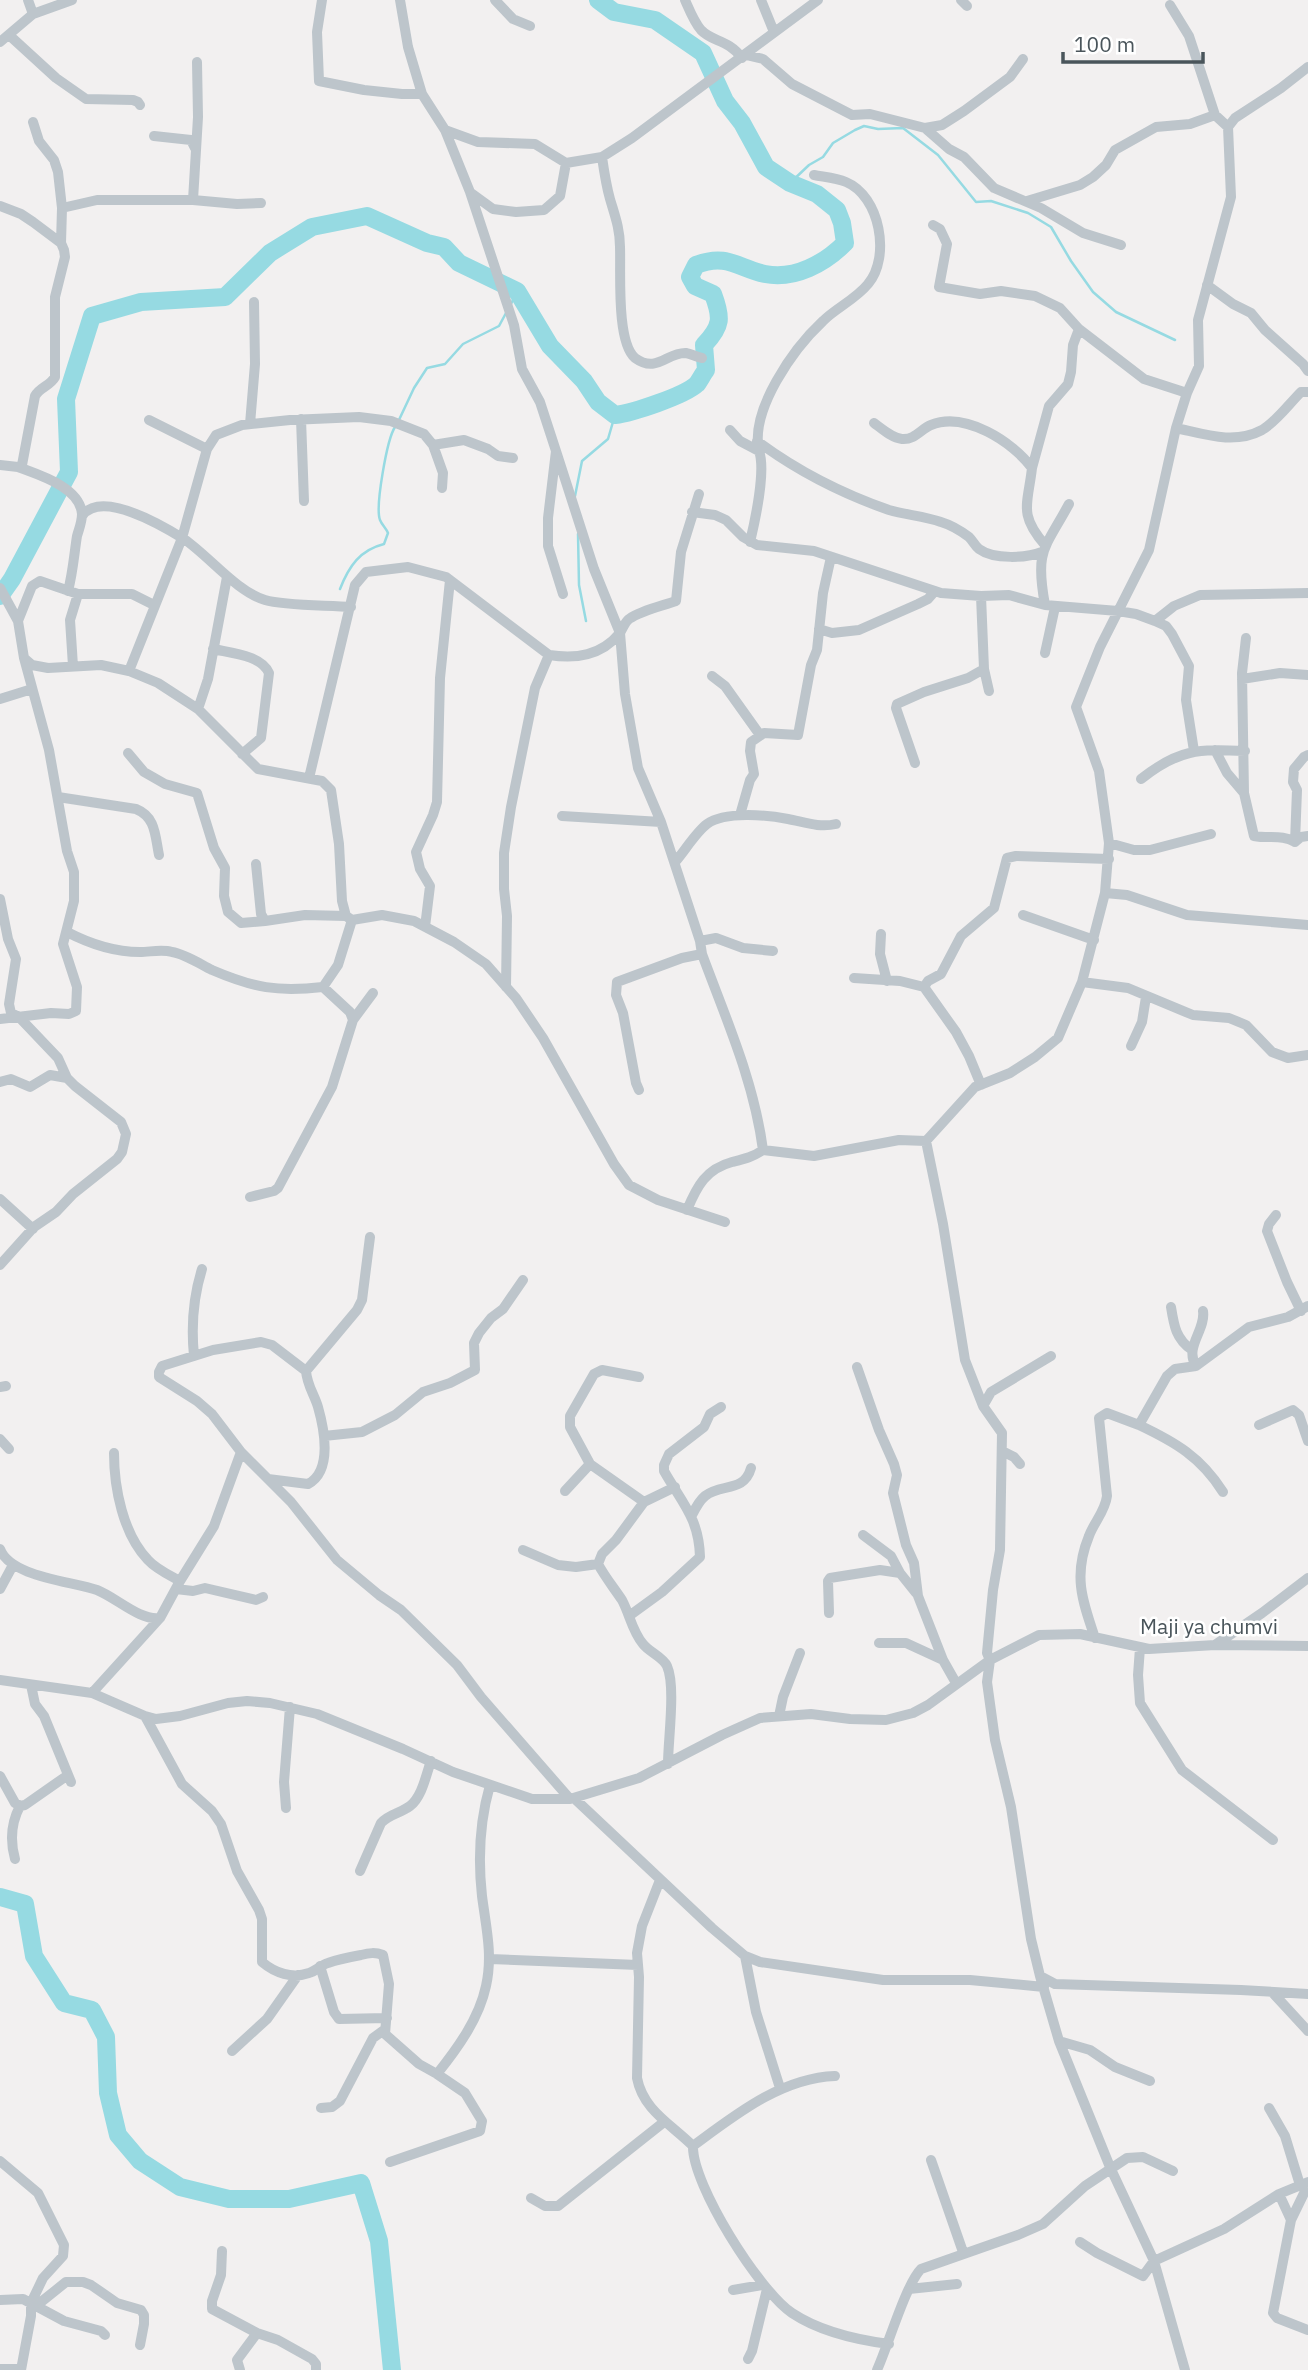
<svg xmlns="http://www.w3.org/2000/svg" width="1308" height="2370" viewBox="0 0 1308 2370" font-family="'IBM Plex Sans',sans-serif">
	<rect width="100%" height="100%" fill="#f2f0f0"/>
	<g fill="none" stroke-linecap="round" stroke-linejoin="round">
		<path stroke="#96dae2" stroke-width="2.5" d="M 790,183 L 809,165 L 823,157 L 833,143 L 855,130 L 864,126 L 878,129 L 903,128 L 938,155 L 976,202 L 991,201 L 1028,213 L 1051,227 L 1071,261 L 1093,292 L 1116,312 L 1175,340
			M 511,304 L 517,291
			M 398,422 L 414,388 L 427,368 L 445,364 L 463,344 L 499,326 L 506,313
			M 575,496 L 582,461 L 608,439 L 615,415
			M 578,534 L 579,585 L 586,621
			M 340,589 C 349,566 360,550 384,544 L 388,533 C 386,528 382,525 380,520 C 375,507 387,439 395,427"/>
		<path stroke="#96dae2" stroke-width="18" d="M 0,596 L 12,579 L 69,472 L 66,399 L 92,316 L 141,302 L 225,297 L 270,253 L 312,227 L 367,216 L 427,243 L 444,247 L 459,263 L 517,291 L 550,346 L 584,381 L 598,402 L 615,415 C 632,413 684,396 697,384 C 700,380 703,374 706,370 L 704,345 C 722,326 722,318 713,294 L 695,286 L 690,277 L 696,265 C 727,253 738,268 765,274 C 795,280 825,263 845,243 L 842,223 L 837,210 L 817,194 L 790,183 L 766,167 L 742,123 L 725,101 L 703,53 L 655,20 L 614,12 L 598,0
			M 0,1897 L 25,1904 L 34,1956 L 64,2003 L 92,2010 L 106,2037 L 108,2093 L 118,2135 L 140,2161 L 180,2187 L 229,2199 L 289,2199 L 361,2183 L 379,2241 L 392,2370"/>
		<path stroke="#bdc5cb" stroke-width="10" d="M 28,0 L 33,14
			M 322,0 L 317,32 L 319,81 L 364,90 L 402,94 L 422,94
			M 400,0 L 408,47 L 422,94 L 445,130 L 470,192 L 514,325 L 522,369 L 540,402 L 556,451 L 548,518 L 548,546 L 563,594
			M 495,0 L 513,19 L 530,26
			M 685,0 C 689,9 694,22 701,30 C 712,42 728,39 742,58
			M 761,0 L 774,32
			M 961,0 L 967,6
			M 1170,5 L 1189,36 L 1215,115 L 1228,127
			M 9,35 L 56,78 L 86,99 L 133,100 L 138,102 L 140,105
			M 0,42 L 33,14 L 72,0
			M 746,55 L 763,59 L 792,84 L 852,115 L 870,114 L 925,128 L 942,125 L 964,111 L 1010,77 L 1023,59
			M 33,122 L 39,141 L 54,160 L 58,172 L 62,208
			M 925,128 L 949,149 L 964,157 L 994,188 L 1041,208 L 1083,233 L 1121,245
			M 445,130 L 478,142 L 535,144 L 566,163 L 602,157 L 632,138 L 818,0
			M 154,136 L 191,140 L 195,148
			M 602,157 C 604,171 606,185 610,199 C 615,216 620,229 620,247 C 621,270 616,342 635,358 C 657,374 667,352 686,353 C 691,354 697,357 702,358
			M 471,193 L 493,209 L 516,212 L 544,210 L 560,196 L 566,163
			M 193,200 L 198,117 L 197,62
			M 1027,201 L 1080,185 L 1093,177 L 1106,165 L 1115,150 L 1156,127 L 1190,124 L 1215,115
			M 0,206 L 21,214 L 33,222 L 61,243 L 64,250 L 65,257 L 55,297 L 55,377 C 50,386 40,387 35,396 L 22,465 L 18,467 L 0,465
			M 933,225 L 940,229 L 947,244 L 939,287 L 980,294 L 1001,291 L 1035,296 L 1060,308 L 1079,329 L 1144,379 L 1187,393
			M 61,243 L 62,208 L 97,200 L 193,200 L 237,204 L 261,203
			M 1207,285 L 1233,304 L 1251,313 L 1265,330 L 1303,364 L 1308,371
			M 301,419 L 304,501
			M 149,420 L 207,449
			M 874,423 C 882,429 892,438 902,439 C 915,440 921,429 931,425 C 965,411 1013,442 1032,468 C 1028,504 1018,514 1045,545
			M 250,424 L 255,364 L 254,302
			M 1176,428 C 1204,434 1234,445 1262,430 C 1276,422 1289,404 1301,392 L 1308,392
			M 730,430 L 740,441 L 759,451 C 766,470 755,521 750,542
			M 757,441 C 796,470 843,494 889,510 C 906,515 925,516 941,522 C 951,525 961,531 969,537 C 973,541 975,546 979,549 C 994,560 1027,558 1042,552
			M 433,445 L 464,440 L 488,449 L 498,456 L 513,458
			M 556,451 L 594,569 L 620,633 L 625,694 L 638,768 L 661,822 L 700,941 L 702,954 C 726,1019 754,1081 763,1150
			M 759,451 C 750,410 793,349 823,321 C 836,308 856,299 868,284 C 891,257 880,196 846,182 C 836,178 824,177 814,175
			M 18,467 C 39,475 80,487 82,514 C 82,522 79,529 77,536 C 74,555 73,572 68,591
			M 1032,468 L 1049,406 L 1068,384 L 1071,372 L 1073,345 L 1079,329
			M 692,512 L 715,515 L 726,520 L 743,537 L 757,545 L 814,551 L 941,593 L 981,596 L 1009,595 L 1045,605 L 1118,611 L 1136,614 L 1155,621 L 1166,626 L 1172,634 L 1189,666 L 1186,700 L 1194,751
			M 82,516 C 101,489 163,526 184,539 C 210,557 236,591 265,600 C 285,606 329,605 351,607
			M 0,588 L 18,621 L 24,658 L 32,665 L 48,668 L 101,665 L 129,671 L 158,683 L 198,709 L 258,769 L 322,781 L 331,790 L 339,844 L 342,901 L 346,916 L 352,920 L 382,915 L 414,921 L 454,942 L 486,964 L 516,998 L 543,1038 L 614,1164 L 629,1185 L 658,1200 L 725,1222
			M 981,596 L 984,669 L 989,691
			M 1045,605 C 1035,550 1044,550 1069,504
			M 18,621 L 32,586 L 40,581 L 78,594 L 132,594 L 154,605
			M 1155,621 L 1174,606 L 1200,595 L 1308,593
			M 819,629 L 832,633 L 859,630 L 918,604 L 928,599 L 935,591
			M 1246,638 L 1242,673 L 1244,793 L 1254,836 C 1269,839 1282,834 1295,842 L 1301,837 L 1308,836
			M 213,649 C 231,653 261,655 269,673 L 261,738 L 242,754
			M 1045,653 L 1055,607
			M 73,666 L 70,620 L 78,594
			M 129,671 L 182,538 L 207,449 L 216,435 L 242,425 L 290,420 L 359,417 L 391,421 L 424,434 L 433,445 L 443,473 L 442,488
			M 712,676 L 725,686 L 760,735
			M 1242,679 L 1280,673 L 1308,675
			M 0,699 L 32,689
			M 198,709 L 208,679 L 227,577
			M 1215,750 L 1227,773 L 1244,793
			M 128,753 L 144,772 L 165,784 L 197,793 L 214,848 L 225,868 L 224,896 L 228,912 L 241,923 L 265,921
			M 915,763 L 896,708 L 897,704 L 924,692 L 968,678 L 984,669
			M 309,778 L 355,585 L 366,572 L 408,567 L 446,577 L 549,655 C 576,659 601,656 620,633 C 623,628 625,622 629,619 C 642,610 662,606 676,601 L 681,552 L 699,494
			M 1141,779 C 1179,749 1198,749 1245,751
			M 58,797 L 136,809 C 156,817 155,836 159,855
			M 740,815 L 750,780 L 754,774 L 750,751 L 751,742 L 764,733 L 798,735 L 811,665 L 817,650 L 823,593 L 831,557
			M 562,816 L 661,822
			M 1295,842 L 1297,790 L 1293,782 L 1294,769 L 1304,757 L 1308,755
			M 1109,843 L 1134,850 L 1150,850 L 1211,834
			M 675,862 C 684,852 696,832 707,824 C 725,811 767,815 788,819 C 804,822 819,828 836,824
			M 256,864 L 261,914 L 265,921 L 305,915 L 346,916
			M 1105,893 L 1127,895 L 1187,915 L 1308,925
			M 0,899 L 8,939 L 16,959 L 9,1004 L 11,1013 L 19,1017 L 58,1058 L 67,1078 L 75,1086 L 121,1122 L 126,1134 L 122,1152 L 117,1159 L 73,1194 L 56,1212 L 34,1227 L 0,1265
			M 1023,915 L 1094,940
			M 425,927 L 430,886 L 420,869 L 416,852 L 433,815 L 437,802 L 440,678 L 450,580
			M 67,932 C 90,944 113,952 140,952 C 150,952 162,949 172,952 C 185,954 200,964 212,970 C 254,988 277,992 323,987 L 338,965 L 352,920
			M 881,934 L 880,954 L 887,981
			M 700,941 L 716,938 L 743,948 L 773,951
			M 854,978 L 900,981 L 924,987 L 928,981 L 941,974 L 961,936 L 994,908 L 1007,858 L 1016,856 L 1109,859
			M 1082,982 L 1128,988 L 1193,1015 L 1229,1018 L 1246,1025 L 1272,1052 L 1288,1058 L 1308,1055
			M 506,987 L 507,916 L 504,889 L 504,853 L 511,807 L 535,688 L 549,655
			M 924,987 L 956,1032 L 969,1056 L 981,1085
			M 0,1019 L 51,1013 L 69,1014 L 76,1011 L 77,987 L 63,944 L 74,901 L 74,872 L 67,851 L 49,750 L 24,658
			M 353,1020 L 373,993
			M 1131,1046 L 1142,1022 L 1146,997
			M 0,1082 L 11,1079 L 30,1087 L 50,1075 L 67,1078
			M 639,1090 L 636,1083 L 623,1013 L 616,995 L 617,982 L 682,958 L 702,954
			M 250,1197 L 274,1191 L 278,1188 L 332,1087 L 353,1020 L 350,1012 L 323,987
			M 0,1199 L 33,1229
			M 687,1210 C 697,1186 706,1169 732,1162 C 744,1159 753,1157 763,1150 L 814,1156 L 899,1140 L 926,1141
			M 1276,1215 L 1269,1224 L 1267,1231 L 1287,1282 L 1301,1311
			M 1171,1307 C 1174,1326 1176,1339 1192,1350
			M 194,1356 C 191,1326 193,1298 202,1269
			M 1196,1366 C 1184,1347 1206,1330 1203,1311
			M 857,1367 L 879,1430 L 894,1464 L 897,1475 L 893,1493 L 906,1545 L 914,1563 L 918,1596 L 943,1660 L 956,1683
			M 306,1371 L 272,1345 L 261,1342 L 213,1350 L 162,1366 L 159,1372 L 159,1377 L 197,1401 L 212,1414 L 241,1452 L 291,1502 L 337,1560 L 379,1595 L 401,1610 L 457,1665 L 481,1697 L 570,1799
			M 639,1377 L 602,1370 L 594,1374 L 570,1416 L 570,1427 L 590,1464 L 644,1502 L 675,1487
			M 0,1387 L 6,1386
			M 983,1406 L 991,1392 L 1051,1356
			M 1139,1425 C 1175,1442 1201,1457 1223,1492
			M 1259,1425 L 1293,1410 L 1299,1415 L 1308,1441
			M 324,1436 L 362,1432 L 395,1415 L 423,1392 L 450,1383 L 475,1370 L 474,1343 L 479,1333 L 491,1318 L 503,1309 L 523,1280
			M 0,1439 L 9,1449
			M 1002,1451 L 1014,1457 L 1020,1464
			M 114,1453 C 114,1488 123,1534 148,1560 C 156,1569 169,1575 180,1581
			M 268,1479 L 308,1484 C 333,1471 324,1428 318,1407 C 314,1394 307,1385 306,1371 L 357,1310 L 362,1300 L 370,1237
			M 565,1491 L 590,1464
			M 692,1515 C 695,1509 700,1500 705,1496 C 721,1483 744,1493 751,1468
			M 863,1535 L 891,1556 L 900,1573 L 916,1593
			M 0,1549 C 10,1577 71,1581 97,1590 C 117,1598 140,1621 160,1618
			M 523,1550 L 558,1565 L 576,1567 L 598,1564 C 605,1577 614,1588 622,1600 C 630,1615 632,1631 643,1644 C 649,1652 663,1657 667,1666 C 676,1686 668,1740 668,1764
			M 598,1564 L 602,1554 L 616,1540 L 644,1502
			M 0,1589 L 13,1565
			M 176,1589 L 193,1591 L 205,1588 L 256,1600 L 263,1597
			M 829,1613 L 828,1581 L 830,1578 L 880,1570 L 900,1573
			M 629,1616 L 662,1592 L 700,1557 C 699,1518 682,1503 664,1471 L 664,1465 L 669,1454 L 704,1427 L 710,1414 L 721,1407
			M 1095,1638 C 1082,1600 1073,1575 1089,1536 C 1094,1522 1105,1512 1107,1496 L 1099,1418 L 1107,1413 L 1139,1425 L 1167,1376 L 1175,1369 L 1196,1366 L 1249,1327 L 1288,1317 L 1308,1306
			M 879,1643 L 906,1643 L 943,1660
			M 1215,1645 L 1262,1613 L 1308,1578
			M 1140,1648 L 1138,1675 L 1140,1703 L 1182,1770 L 1273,1840
			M 0,1680 L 92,1693 L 145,1716 L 156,1719 L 180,1716 L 228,1703 L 247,1701 L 270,1703 L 317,1714 L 403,1749 L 453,1772 L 532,1799 L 570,1799 L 639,1778 L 722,1735 L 760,1718 L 811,1714 L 850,1719 L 886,1720 L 913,1713 L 928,1705 L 990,1660 L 1039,1635 L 1080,1634 L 1149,1649 L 1215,1645 L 1308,1646
			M 31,1685 L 35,1704 L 44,1716 L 71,1782
			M 92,1693 L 160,1618 L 180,1581 L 214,1526 L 241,1452
			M 145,1716 L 182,1784 L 212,1811 L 221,1824 L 237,1871 L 259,1910 L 262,1919 L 262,1962 C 275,1973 292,1979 309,1973 C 316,1971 321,1965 328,1963 C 339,1959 350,1957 361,1955 C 369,1953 375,1952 383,1955 L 389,1984 L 385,2034 L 419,2064 L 437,2074 C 457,2049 479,2019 486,1986 C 493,1955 486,1927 482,1896 C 478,1860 480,1820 490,1785
			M 779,1716 L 783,1697 L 800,1653
			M 0,1776 L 15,1803 L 20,1806 L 25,1805 L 68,1775
			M 575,1799 L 712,1928 L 745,1956 L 760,1962 L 883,1980 L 970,1980 L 1044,1987
			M 286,1808 L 284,1782 L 290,1707
			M 15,1859 C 10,1841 11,1823 20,1806
			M 360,1871 L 381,1823 C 389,1814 401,1813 410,1806 C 422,1797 426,1775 431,1761
			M 660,1880 L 642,1926 L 637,1953 L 639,1977 L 637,2078 C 643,2110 671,2124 693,2146 C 735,2115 781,2078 835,2076
			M 745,1956 L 756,2012 L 780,2088
			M 490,1959 L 638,1965
			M 320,1966 L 334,2012 L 339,2019 L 387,2018
			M 1040,1976 L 1055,1984 L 1241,1990 L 1308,1994
			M 1272,1992 L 1308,2031
			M 1059,2041 L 1090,2050 L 1115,2067 L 1150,2081
			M 232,2051 L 267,2019 L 298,1975
			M 321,2108 L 332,2107 L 340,2101 L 373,2038 L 384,2030
			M 1269,2108 L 1285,2136 L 1300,2185
			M 693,2146 C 692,2185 760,2292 792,2313 C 819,2331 858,2340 889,2344
			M 931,2160 L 963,2252
			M 0,2161 L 38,2193 L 64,2245 L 63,2256 L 43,2278 L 31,2303 L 31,2316 L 21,2370
			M 390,2162 L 480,2131 L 482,2121 L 465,2093 L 437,2074
			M 1308,2185 L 1291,2220 L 1273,2313 L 1277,2318 L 1308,2330
			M 1279,2194 L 1291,2220
			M 531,2198 L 545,2206 L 558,2206 L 664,2122
			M 1080,2242 L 1097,2253 L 1143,2276 L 1154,2261 L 1224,2229 L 1279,2194 L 1308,2182
			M 222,2251 L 221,2275 L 212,2301 L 212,2309 L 257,2333 L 278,2340 L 312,2359 L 316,2364 L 316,2370
			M 909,2289 L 957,2284
			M 733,2290 L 762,2285
			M 0,2300 L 23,2299 L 64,2321 L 101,2331 L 105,2335
			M 36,2306 L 66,2282 L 83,2282 L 91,2285 L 117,2303 L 141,2310 L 144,2315 L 144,2324 L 140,2345
			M 748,2359 L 752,2351 L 767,2289
			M 0,2369 L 21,2369
			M 240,2370 L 237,2360 L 257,2333
			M 877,2370 C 888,2346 906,2284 921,2269 L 1018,2235 L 1043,2224 L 1085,2186 L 1127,2158 L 1143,2157 L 1173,2171
			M 1185,2370 L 1154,2261 L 1110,2167 L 1059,2041 L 1040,1976 L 1031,1939 L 1011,1807 L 995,1740 L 987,1682 L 990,1660 L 987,1653 L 993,1590 L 1000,1550 L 1002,1433 L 983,1406 L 965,1360 L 943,1224 L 926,1141 L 975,1087 L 1010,1073 L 1035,1057 L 1058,1038 L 1082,982 L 1105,893 L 1109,843 L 1099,771 L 1076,707 L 1100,647 L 1149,550 L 1176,428 L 1187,393 L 1199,366 L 1198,320 L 1231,197 L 1228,127 L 1235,118 L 1281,88 L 1308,67"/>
	</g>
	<g text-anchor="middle" stroke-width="5" stroke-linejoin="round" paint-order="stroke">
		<g font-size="21" fill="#4a555b" stroke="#fff">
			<text x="1209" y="1634">Maji ya chumvi</text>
		</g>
	</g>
	<path d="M1063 52v10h140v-10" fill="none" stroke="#4a555b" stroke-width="3.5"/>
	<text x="1074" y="52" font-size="21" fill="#4a555b" stroke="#ffffff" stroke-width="5" paint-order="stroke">100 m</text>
</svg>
